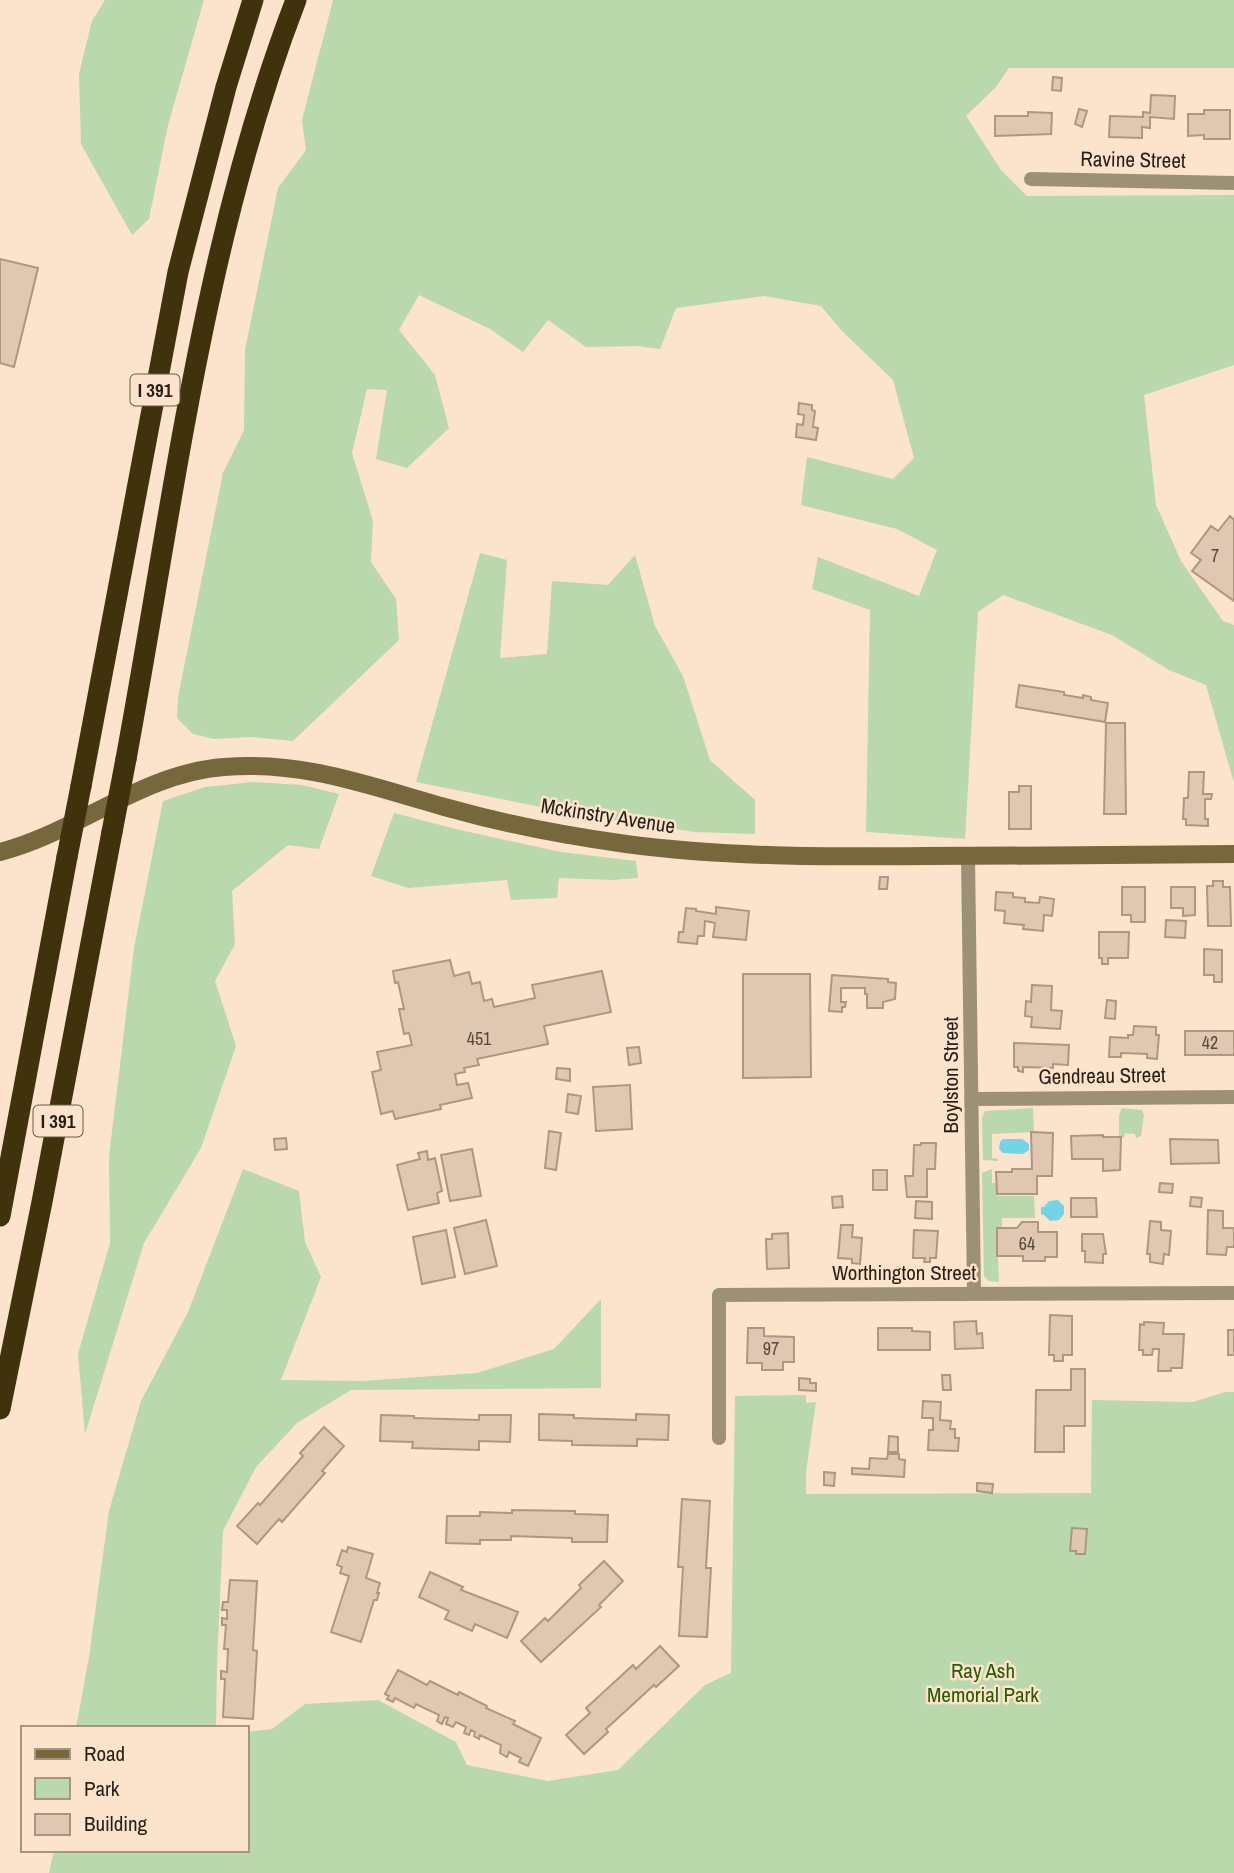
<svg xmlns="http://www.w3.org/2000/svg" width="1234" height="1873" viewBox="0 0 1234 1873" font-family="'Archivo Narrow',sans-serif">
	<rect width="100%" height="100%" fill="#fce3cc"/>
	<path fill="#b9d8ab" d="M 105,0 L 204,0 L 168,125 L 149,219 L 132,235 L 81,144 L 79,74 L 92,21 Z
		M 333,0 L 1234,0 L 1234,68 L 1009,68 L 996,87 L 966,116 L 1001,170 L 1027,196 L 1234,195 L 1234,365 L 1144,395 L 1156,505 L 1181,561 L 1223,621 L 1234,625 L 1234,783 L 1206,685 L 1169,670 L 1112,635 L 1003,595 L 978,612 L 965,839 L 866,832 L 870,610 L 812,589 L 818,557 L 919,596 L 937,550 L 897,529 L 801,505 L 807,457 L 893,479 L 914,458 L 893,380 L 842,331 L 821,306 L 764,296 L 676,308 L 660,349 L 638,346 L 586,347 L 548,320 L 523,352 L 490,329 L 419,295 L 399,330 L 435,375 L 449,428 L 407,468 L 376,459 L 387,390 L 367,389 L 352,453 L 373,521 L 371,562 L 396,599 L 399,640 L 293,741 L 250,737 L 214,739 L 193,734 L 177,718 L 178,697 L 223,473 L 244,430 L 245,350 L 278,188 L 306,150 L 302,120 Z
		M 480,553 L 507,560 L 500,658 L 547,654 L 552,581 L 608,585 L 635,555 L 655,626 L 683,676 L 710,760 L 755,800 L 755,834 L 695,832 L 581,815 L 416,782 Z
		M 253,782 L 302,785 L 339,794 L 319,849 L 288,845 L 232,891 L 235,944 L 215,981 L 236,1046 L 201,1148 L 144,1243 L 85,1434 L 78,1354 L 110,1243 L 109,1157 L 134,948 L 163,801 L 205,787 Z
		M 394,813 L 460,830 L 561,852 L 636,861 L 638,878 L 612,880 L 559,878 L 557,898 L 511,900 L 507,880 L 408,888 L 371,876 Z
		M 1033,1108 L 1034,1132 L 992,1134 L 992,1158 L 998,1159 L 998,1161 L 983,1160 L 982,1118 L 985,1111 Z
		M 1122,1108 L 1142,1110 L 1144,1115 L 1141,1136 L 1136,1138 L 1135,1134 L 1125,1133 L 1124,1138 L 1119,1137 L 1119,1115 Z
		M 243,1169 L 299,1191 L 305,1242 L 321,1277 L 281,1380 L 362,1381 L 477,1373 L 554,1349 L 601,1299 L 601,1388 L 351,1390 L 297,1423 L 256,1467 L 223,1531 L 217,1665 L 216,1728 L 76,1728 L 89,1657 L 109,1511 L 141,1401 L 188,1312 Z
		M 992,1169 L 992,1183 L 996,1183 L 997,1196 L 1034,1196 L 1035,1218 L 1002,1218 L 1002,1228 L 997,1229 L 999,1282 L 989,1281 L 984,1276 L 982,1173 Z
		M 1225,1392 L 1234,1392 L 1234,1873 L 49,1873 L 54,1850 L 247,1850 L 247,1732 L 272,1729 L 305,1704 L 378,1700 L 456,1742 L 467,1765 L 548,1781 L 618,1770 L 705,1685 L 731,1673 L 735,1396 L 806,1395 L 806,1403 L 816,1402 L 806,1472 L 806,1494 L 1091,1493 L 1092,1400 L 1193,1402 Z"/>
	<path fill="#73d3e7" d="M 1003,1139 L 1022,1139 L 1029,1144 L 1029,1150 L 1023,1154 L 1003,1153 L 999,1149 L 1000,1142 Z
		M 1058,1200 L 1064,1206 L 1064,1214 L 1059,1220 L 1050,1221 L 1044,1215 L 1041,1214 L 1041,1207 L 1044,1207 L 1049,1201 Z"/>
	<path fill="#dfc7b1" stroke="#ae9781" stroke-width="2" d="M 1053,77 L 1062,78 L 1061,91 L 1052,90 Z
		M 1151,95 L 1175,96 L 1174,119 L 1150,117 L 1150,128 L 1142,127 L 1142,138 L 1109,137 L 1110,116 L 1143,117 L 1143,112 L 1150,113 Z
		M 1079,109 L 1087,111 L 1082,127 L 1075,124 Z
		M 1204,110 L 1230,110 L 1230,139 L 1204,139 L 1204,135 L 1188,136 L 1188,114 L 1204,114 Z
		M 1028,112 L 1052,113 L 1051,134 L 995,136 L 995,116 L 1028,116 Z
		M 0,259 L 38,268 L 14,367 L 0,363 Z
		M 799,403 L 812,405 L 812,410 L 815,411 L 813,427 L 818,428 L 816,440 L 796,437 L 797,424 L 803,425 L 804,415 L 798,414 Z
		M 1230,516 L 1234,520 L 1234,601 L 1192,571 L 1201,560 L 1191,553 L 1211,526 L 1218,531 Z
		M 1019,685 L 1064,692 L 1064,695 L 1083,698 L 1083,695 L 1091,697 L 1091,700 L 1108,703 L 1105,722 L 1016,707 Z
		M 1106,723 L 1125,723 L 1126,814 L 1104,814 Z
		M 1189,772 L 1204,772 L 1203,794 L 1212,794 L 1211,799 L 1205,799 L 1205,819 L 1208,819 L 1208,826 L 1186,825 L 1186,819 L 1183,819 L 1184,798 L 1188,798 Z
		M 1019,786 L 1031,786 L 1031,829 L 1009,829 L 1009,792 L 1019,792 Z
		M 880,877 L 888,877 L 887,889 L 879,889 Z
		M 1213,881 L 1223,881 L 1223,887 L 1230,887 L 1231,926 L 1208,926 L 1207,886 L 1213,886 Z
		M 1122,887 L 1145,887 L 1145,922 L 1131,922 L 1131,915 L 1122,915 Z
		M 1171,887 L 1195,887 L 1195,915 L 1183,916 L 1183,908 L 1171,908 Z
		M 996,892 L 1013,893 L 1013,897 L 1025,898 L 1025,902 L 1039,903 L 1040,897 L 1054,899 L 1052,916 L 1044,915 L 1043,931 L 1023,929 L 1024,925 L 1004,923 L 1005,911 L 995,910 Z
		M 716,907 L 749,911 L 746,940 L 713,937 L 715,923 L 705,921 L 704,936 L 698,936 L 697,944 L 678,942 L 679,932 L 683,932 L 686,908 L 696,909 L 696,911 L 716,914 Z
		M 1166,920 L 1186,921 L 1185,938 L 1165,937 Z
		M 1099,932 L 1129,932 L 1128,958 L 1108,958 L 1108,964 L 1102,964 L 1102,958 L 1099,958 Z
		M 1204,949 L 1222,950 L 1222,982 L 1214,982 L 1214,975 L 1204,975 Z
		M 450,960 L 454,976 L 469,972 L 472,984 L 480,982 L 484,1001 L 492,999 L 494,1007 L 535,998 L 532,985 L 602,971 L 611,1012 L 544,1026 L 548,1044 L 477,1059 L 479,1065 L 464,1068 L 465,1072 L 455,1074 L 457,1085 L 468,1083 L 472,1098 L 440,1105 L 441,1109 L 395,1119 L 393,1111 L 381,1114 L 372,1072 L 381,1070 L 377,1052 L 412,1045 L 409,1033 L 404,1034 L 399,1009 L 404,1009 L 398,982 L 395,983 L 393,971 Z
		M 743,974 L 810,974 L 811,1077 L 743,1078 Z
		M 832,975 L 888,979 L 888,982 L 896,983 L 895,999 L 883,1002 L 883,1008 L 867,1008 L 867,994 L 865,994 L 865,988 L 841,988 L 841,1002 L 846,1002 L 845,1007 L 842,1007 L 842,1012 L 829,1011 Z
		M 1032,985 L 1052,986 L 1051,1010 L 1062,1011 L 1060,1029 L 1031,1027 L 1032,1017 L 1025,1016 L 1026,1001 L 1031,1002 Z
		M 1107,1000 L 1116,1001 L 1115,1019 L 1105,1018 Z
		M 1134,1026 L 1156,1027 L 1156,1035 L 1159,1035 L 1157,1059 L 1147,1058 L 1147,1054 L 1121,1053 L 1121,1057 L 1109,1057 L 1110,1037 L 1128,1038 L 1128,1035 L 1133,1035 Z
		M 1185,1031 L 1234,1031 L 1234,1055 L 1185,1055 Z
		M 1014,1043 L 1069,1045 L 1068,1065 L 1053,1064 L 1053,1068 L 1023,1067 L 1023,1072 L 1018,1071 L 1018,1067 L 1014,1067 Z
		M 639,1047 L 641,1063 L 629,1065 L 627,1048 Z
		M 557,1068 L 570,1069 L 570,1081 L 556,1079 Z
		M 630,1085 L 632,1129 L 596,1131 L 593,1087 Z
		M 568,1094 L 581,1096 L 578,1114 L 566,1112 Z
		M 549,1131 L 561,1133 L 556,1170 L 545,1168 Z
		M 1031,1132 L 1053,1133 L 1052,1176 L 1037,1176 L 1037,1194 L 997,1194 L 996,1172 L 1012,1172 L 1012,1169 L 1032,1169 Z
		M 1103,1135 L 1103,1137 L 1121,1137 L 1120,1170 L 1103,1171 L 1103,1159 L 1072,1159 L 1071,1136 Z
		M 286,1138 L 287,1149 L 275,1150 L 274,1139 Z
		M 1170,1139 L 1218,1140 L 1219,1163 L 1171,1164 Z
		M 921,1143 L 936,1143 L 935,1169 L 927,1169 L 927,1197 L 907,1197 L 905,1176 L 913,1176 L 914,1145 L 921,1145 Z
		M 472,1149 L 481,1196 L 450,1201 L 441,1155 Z
		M 427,1151 L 428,1160 L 435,1158 L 442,1191 L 437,1193 L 439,1203 L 408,1210 L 397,1165 L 420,1159 L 418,1153 Z
		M 873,1170 L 887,1170 L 887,1190 L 873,1190 Z
		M 1160,1183 L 1173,1184 L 1172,1193 L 1159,1192 Z
		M 842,1196 L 843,1207 L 833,1208 L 832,1197 Z
		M 1191,1197 L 1202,1198 L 1201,1207 L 1190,1206 Z
		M 1071,1198 L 1096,1198 L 1097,1217 L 1071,1217 Z
		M 916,1201 L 932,1202 L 932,1219 L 915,1218 Z
		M 1208,1210 L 1223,1211 L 1223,1228 L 1234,1228 L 1234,1247 L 1227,1247 L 1226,1255 L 1207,1254 Z
		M 486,1220 L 497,1266 L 465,1274 L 454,1228 Z
		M 1150,1221 L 1161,1222 L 1161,1230 L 1171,1231 L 1169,1255 L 1164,1254 L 1163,1264 L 1150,1262 L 1150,1254 L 1147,1254 Z
		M 1022,1222 L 1038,1222 L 1038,1232 L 1057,1232 L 1057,1257 L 1045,1257 L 1045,1261 L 1023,1261 L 1023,1256 L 997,1256 L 997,1228 L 1017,1228 Z
		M 841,1225 L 853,1225 L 852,1237 L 862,1238 L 860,1264 L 852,1263 L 852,1259 L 838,1258 Z
		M 446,1230 L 455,1277 L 422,1284 L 413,1237 Z
		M 914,1230 L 938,1231 L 936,1258 L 930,1258 L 930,1262 L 924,1262 L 925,1258 L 913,1258 Z
		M 788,1233 L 789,1268 L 767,1269 L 766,1239 L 772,1239 L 772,1234 Z
		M 1082,1234 L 1103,1234 L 1106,1254 L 1103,1254 L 1103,1263 L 1085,1262 L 1085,1251 L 1082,1251 Z
		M 1050,1315 L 1072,1316 L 1072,1355 L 1063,1355 L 1063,1361 L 1054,1361 L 1054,1355 L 1049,1355 Z
		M 976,1321 L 977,1334 L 982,1333 L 983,1348 L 955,1349 L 954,1322 Z
		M 1144,1322 L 1164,1323 L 1163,1334 L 1184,1334 L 1182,1368 L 1171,1368 L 1171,1371 L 1158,1371 L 1159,1349 L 1153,1349 L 1152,1355 L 1143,1355 L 1143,1350 L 1139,1350 L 1140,1324 L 1144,1325 Z
		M 748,1328 L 764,1328 L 764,1336 L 794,1337 L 794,1362 L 783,1362 L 783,1370 L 762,1370 L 762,1363 L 747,1363 Z
		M 878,1328 L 912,1328 L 912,1331 L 930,1332 L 930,1350 L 878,1350 Z
		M 1228,1330 L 1234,1330 L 1234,1355 L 1228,1355 Z
		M 1071,1369 L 1085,1369 L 1085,1426 L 1064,1426 L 1064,1452 L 1035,1452 L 1036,1390 L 1071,1390 Z
		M 942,1375 L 950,1375 L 951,1390 L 943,1390 Z
		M 799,1378 L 810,1379 L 810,1383 L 816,1383 L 816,1391 L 799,1390 Z
		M 923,1401 L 941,1402 L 940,1420 L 951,1421 L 950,1429 L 955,1429 L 955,1438 L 959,1438 L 958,1451 L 928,1450 L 929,1430 L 933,1430 L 933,1418 L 922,1418 Z
		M 539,1414 L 574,1415 L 574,1418 L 636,1420 L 636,1414 L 669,1415 L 668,1440 L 637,1439 L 637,1446 L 572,1445 L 572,1441 L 539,1440 Z
		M 381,1415 L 414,1416 L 414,1418 L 479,1420 L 479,1415 L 511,1415 L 510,1442 L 479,1441 L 479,1450 L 412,1448 L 413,1442 L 380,1441 Z
		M 324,1427 L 344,1446 L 322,1471 L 325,1473 L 282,1522 L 279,1519 L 257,1544 L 237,1526 L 258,1503 L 260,1505 L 303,1456 L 300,1453 Z
		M 889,1436 L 898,1437 L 898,1452 L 888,1452 Z
		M 888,1454 L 899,1454 L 899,1459 L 905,1460 L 904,1477 L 852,1474 L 852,1468 L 869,1469 L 870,1458 L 887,1459 Z
		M 824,1472 L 835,1473 L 834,1486 L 824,1485 Z
		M 977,1483 L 993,1484 L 992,1493 L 977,1491 Z
		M 682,1499 L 710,1501 L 706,1568 L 711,1568 L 707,1637 L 679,1636 L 683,1567 L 678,1567 Z
		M 512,1510 L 575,1511 L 575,1514 L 608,1515 L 607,1542 L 572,1542 L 572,1538 L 511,1536 L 511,1540 L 480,1540 L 480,1544 L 446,1543 L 447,1516 L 480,1516 L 480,1512 L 512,1513 Z
		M 1072,1528 L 1087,1529 L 1085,1554 L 1076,1554 L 1076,1551 L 1070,1551 Z
		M 348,1547 L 373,1554 L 366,1578 L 380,1583 L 377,1593 L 379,1593 L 377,1600 L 374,1600 L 361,1642 L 331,1632 L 349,1576 L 340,1573 L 342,1567 L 337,1565 L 342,1550 L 347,1552 Z
		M 604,1561 L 623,1581 L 599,1605 L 601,1607 L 541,1662 L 521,1641 L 545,1618 L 548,1621 L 581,1588 L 579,1585 Z
		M 430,1572 L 463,1587 L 461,1590 L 518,1612 L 507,1638 L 475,1624 L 472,1631 L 445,1619 L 449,1611 L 419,1597 Z
		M 230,1580 L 257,1581 L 253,1650 L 257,1651 L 253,1719 L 223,1717 L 225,1679 L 221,1679 L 221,1671 L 227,1672 L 228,1649 L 224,1649 L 226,1625 L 222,1625 L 222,1618 L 227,1619 L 227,1610 L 222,1610 L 223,1602 L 228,1602 Z
		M 660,1646 L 679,1666 L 656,1687 L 654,1685 L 606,1729 L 608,1732 L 584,1754 L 566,1735 L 590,1713 L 586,1708 L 633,1665 L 636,1669 Z
		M 398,1670 L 427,1685 L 430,1681 L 458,1695 L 459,1692 L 487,1706 L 486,1708 L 515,1721 L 513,1724 L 541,1738 L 528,1766 L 519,1762 L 521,1758 L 509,1752 L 507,1757 L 500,1753 L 501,1745 L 480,1735 L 479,1739 L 474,1736 L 475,1732 L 471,1730 L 469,1735 L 464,1733 L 466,1727 L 456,1722 L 453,1727 L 446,1724 L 448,1718 L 445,1717 L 442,1724 L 437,1721 L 439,1715 L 416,1704 L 414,1708 L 395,1698 L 393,1702 L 387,1699 L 389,1696 L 385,1694 Z"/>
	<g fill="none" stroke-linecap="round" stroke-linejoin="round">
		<path stroke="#9c9174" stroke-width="14" d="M 1031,179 L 1234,183
			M 968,856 L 974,1294
			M 971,1099 L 1234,1097
			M 719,1438 L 719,1295 L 1234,1293"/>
		<path stroke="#77673c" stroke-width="18" d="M 0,852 C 78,832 142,773 224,767 C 306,760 375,788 452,809 C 509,825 568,836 626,844 C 724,857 825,857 924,856 C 1027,856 1131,855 1234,854"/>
		<path stroke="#40320c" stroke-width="21" d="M 126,759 C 173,506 203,241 296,0
			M 81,786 L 178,272 L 226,87 L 253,0
			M 0,1216 L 67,857
			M 0,1409 L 42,1202 L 112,832"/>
		<path stroke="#40320c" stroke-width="21" d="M 112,832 L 126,759
			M 67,857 L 81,786"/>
	</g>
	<g text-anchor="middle" stroke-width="5" stroke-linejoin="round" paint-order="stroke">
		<g font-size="18" fill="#56493e">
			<text x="1215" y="562">7</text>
			<text x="479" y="1045">451</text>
			<text x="1210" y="1049">42</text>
			<text x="1027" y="1250">64</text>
			<text x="771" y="1355">97</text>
		</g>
		<g fill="#fce3cc" stroke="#685a4d" stroke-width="2">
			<rect x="130.5" y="374.5" width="49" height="31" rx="5"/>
			<rect x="33.5" y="1105.5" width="49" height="31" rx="5"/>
		</g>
		<g font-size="19" font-weight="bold" fill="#281f17">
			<text x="155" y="397">I 391</text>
			<text x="58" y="1128">I 391</text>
		</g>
		<g font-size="21" fill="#281f17" stroke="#fce3cc">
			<text transform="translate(1133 160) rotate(1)" y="7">Ravine Street</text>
			<text transform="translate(608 816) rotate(9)" y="7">Mckinstry Avenue</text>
			<text transform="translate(951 1075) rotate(-90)" y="7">Boylston Street</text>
			<text transform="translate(1102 1076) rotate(-1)" y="7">Gendreau Street</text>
			<text x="904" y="1280">Worthington Street</text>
		</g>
		<g font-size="21" fill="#295b01" stroke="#fce3cc">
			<text x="983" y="1678">Ray Ash<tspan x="983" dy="24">Memorial Park</tspan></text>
		</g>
	</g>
	<rect x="21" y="1726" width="228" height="126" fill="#fce3cc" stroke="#a79584" stroke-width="2"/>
	<rect x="35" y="1749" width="35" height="10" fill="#77673c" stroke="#a79584" stroke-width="2"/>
	<text x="84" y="1761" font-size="21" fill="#281f17">Road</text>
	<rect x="35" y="1778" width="35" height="21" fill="#b9d8ab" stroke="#a79584" stroke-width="2"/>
	<text x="84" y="1796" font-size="21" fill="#281f17">Park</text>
	<rect x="35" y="1814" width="35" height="21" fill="#dfc7b1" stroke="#a79584" stroke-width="2"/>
	<text x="84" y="1831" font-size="21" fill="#281f17">Building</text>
</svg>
